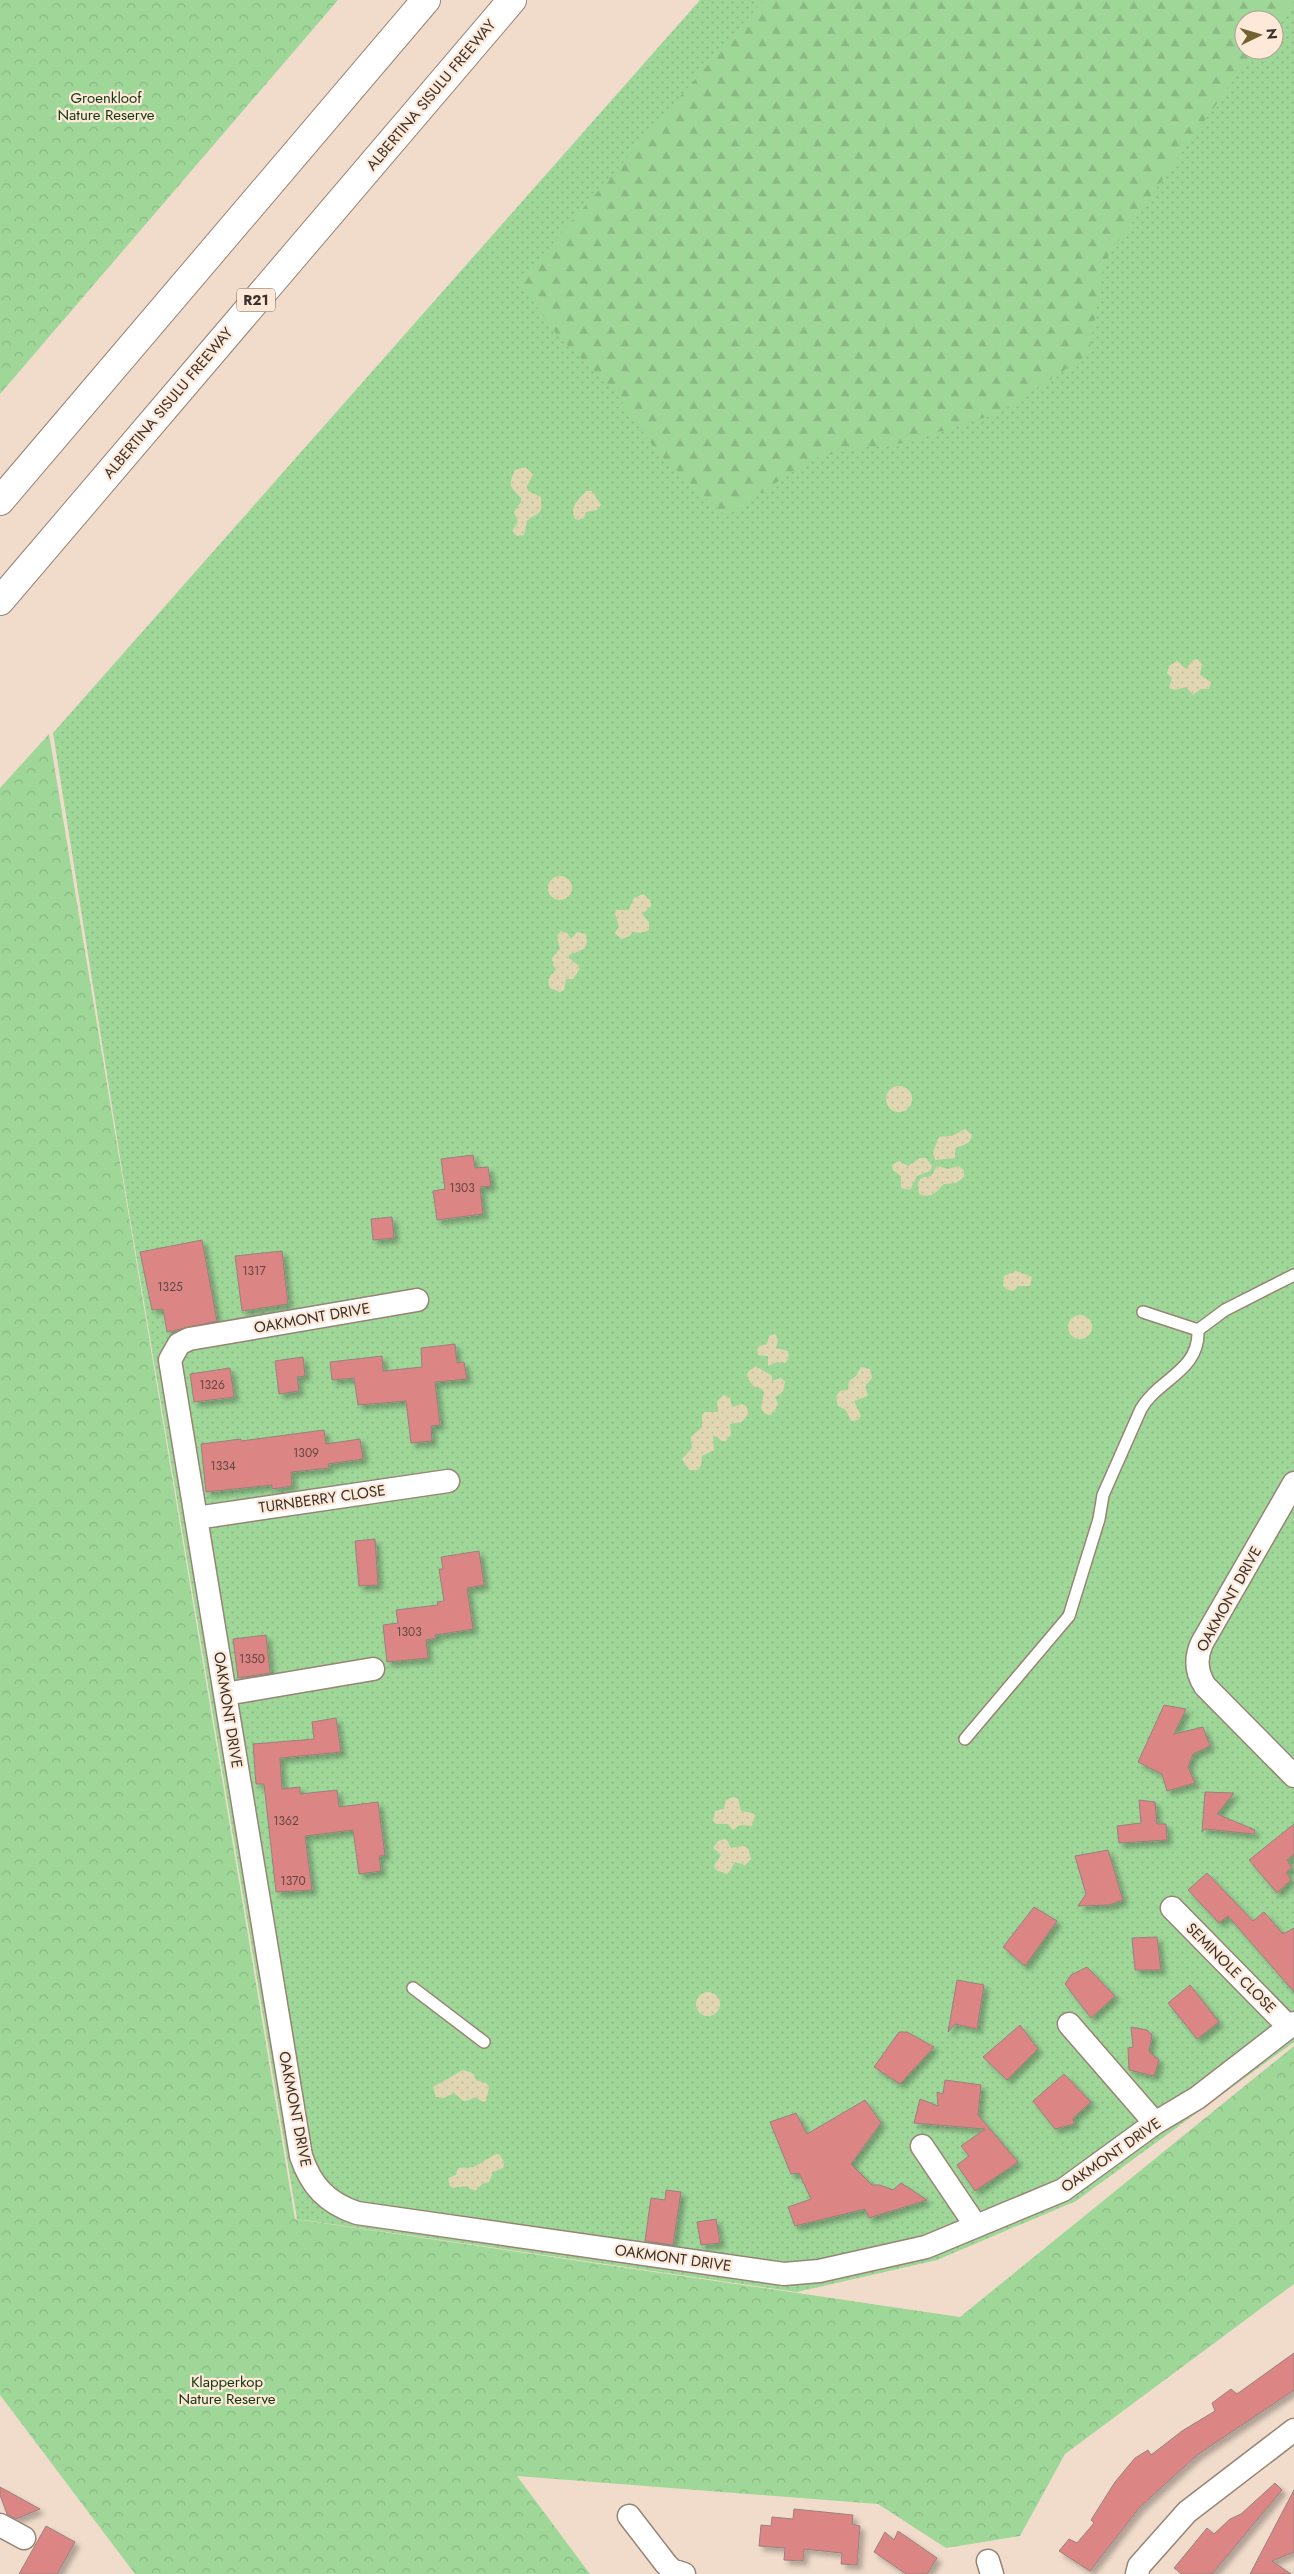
<svg xmlns="http://www.w3.org/2000/svg" width="1294" height="2574" viewBox="0 0 1294 2574" font-family="Jost,sans-serif">
	<defs>
		<pattern id="grass-dots" width="8" height="8" patternUnits="userSpaceOnUse" patternTransform="scale(1.25)"><rect width="8" height="8" fill="#9fd799"/><path d="M2 2h.1M6 6h.1" fill="none" stroke="#8ab984" stroke-width="1.8" stroke-linecap="round"/></pattern>
		<pattern id="forest-firs" width="22" height="20" patternUnits="userSpaceOnUse" patternTransform="scale(1.25)"><rect width="22" height="20" fill="#9fd799"/><path d="M5 1l3.5 6h-7zM16 11l3.5 6h-7z" fill="#8ab984"/></pattern>
		<pattern id="sand-dots" width="8" height="8" patternUnits="userSpaceOnUse" patternTransform="scale(1.25)"><rect width="8" height="8" fill="#e0d7b2"/><path d="M2 2h.1M6 6h.1" fill="none" stroke="#c1b999" stroke-width="1.8" stroke-linecap="round"/></pattern>
		<pattern id="park-crowns" width="20" height="18" patternUnits="userSpaceOnUse" patternTransform="scale(1.25)"><rect width="20" height="18" fill="#9fd799"/><path d="M2 6a3 3 0 1 1 6 0M12 15a3 3 0 1 1 6 0" fill="none" stroke="#8ab984"/></pattern>
		<filter id="shadow"><feDropShadow dx="4.5" dy="4.5" stdDeviation="2.5" flood-color="#0004"/></filter>
	</defs>
	<rect width="100%" height="100%" fill="#f1dccb"/>
	<path fill="url(#grass-dots)" fill-rule="evenodd" d="M 700,0 L 1294,0 L 1294,2042 L 1076,2201 L 937,2260 L 797,2292 L 297,2219 L 123,1176 L 53,733 ZM 1244,20 L 1274,20 L 1274,50 L 1244,50 Z"/>
	<path fill="url(#forest-firs)" d="M 764,0 L 1293,0 L 1293,3 L 1274,27 L 1274,20 L 1244,20 L 1244,50 L 1255,50 L 1104,262 L 1089,354 L 999,413 L 904,443 L 856,448 L 812,459 L 726,516 L 657,452 L 616,393 L 557,335 L 519,282 Z"/>
	<path fill="url(#sand-dots)" d="M 525,467 L 533,474 L 527,486 L 528,491 L 541,497 C 543,517 538,511 527,521 L 524,535 L 517,536 L 512,531 L 518,522 L 514,512 L 521,502 L 521,498 C 511,487 507,487 515,470 Z
		M 586,491 L 592,491 L 601,505 L 597,510 L 586,512 L 584,518 L 578,520 L 575,519 C 569,506 579,500 586,491 Z
		M 1197,659 L 1202,664 L 1200,675 L 1211,682 L 1209,689 L 1201,689 L 1193,695 L 1186,687 L 1175,690 L 1169,688 L 1172,678 L 1167,673 L 1169,666 L 1177,661 L 1186,669 L 1193,660 Z
		M548 888a12 12 0 1 1 24 0a12 12 0 1 1-24 0Z
		M 643,894 L 650,900 L 651,906 L 642,914 L 649,922 L 649,930 L 641,933 L 633,932 L 628,937 L 621,939 L 615,933 L 619,926 L 615,914 L 616,910 L 629,910 L 634,898 Z
		M 561,931 L 567,933 L 571,939 L 577,932 L 586,934 L 587,942 L 584,949 L 569,955 L 569,958 L 579,966 L 579,970 L 573,979 L 566,979 L 564,990 L 560,992 L 550,988 C 546,977 551,977 556,969 L 553,965 L 552,958 L 560,949 L 557,936 Z
		M886 1099a13 13 0 1 1 26 0a13 13 0 1 1-26 0Z
		M 965,1129 L 972,1135 C 970,1146 962,1144 955,1149 L 955,1158 L 935,1160 L 933,1152 L 939,1137 L 952,1136 Z
		M 920,1158 L 926,1158 L 932,1166 L 930,1171 L 917,1176 L 910,1190 L 901,1188 L 901,1176 L 893,1170 L 892,1165 L 899,1161 L 908,1166 Z
		M 937,1166 L 948,1169 L 959,1166 L 964,1171 L 964,1177 L 956,1183 L 944,1184 C 935,1192 933,1199 919,1194 L 918,1183 L 921,1178 L 931,1176 Z
		M 1016,1271 L 1032,1277 L 1030,1286 L 1019,1286 L 1013,1291 L 1006,1289 L 1003,1285 L 1004,1276 Z
		M1068 1327a12 12 0 1 1 24 0a12 12 0 1 1-24 0Z
		M 775,1334 L 778,1339 L 776,1348 L 788,1351 L 789,1358 L 785,1363 L 777,1362 L 768,1366 L 768,1356 L 758,1355 L 757,1347 L 767,1344 L 769,1336 Z
		M 756,1366 L 772,1376 L 772,1381 L 780,1378 L 785,1381 L 783,1392 L 775,1397 L 778,1404 L 774,1412 L 770,1415 L 765,1414 L 761,1408 L 764,1393 L 762,1389 L 753,1386 L 747,1377 L 748,1372 Z
		M 861,1367 L 870,1369 L 872,1378 L 865,1386 L 868,1396 L 854,1401 L 861,1416 L 858,1420 L 851,1421 L 846,1410 L 838,1406 L 836,1396 L 840,1391 L 848,1390 L 849,1381 L 856,1376 Z
		M 724,1395 L 730,1398 L 732,1407 L 742,1404 L 747,1407 L 748,1414 L 742,1422 L 730,1424 L 731,1434 L 726,1441 L 722,1441 L 713,1435 L 714,1450 L 702,1456 L 701,1465 L 698,1470 L 689,1470 L 682,1459 L 692,1448 L 691,1437 L 702,1427 L 702,1416 L 704,1412 L 718,1412 L 717,1401 Z
		M 733,1797 L 738,1798 L 741,1811 L 753,1813 L 755,1816 L 752,1826 L 740,1825 L 733,1830 L 728,1824 L 716,1824 L 713,1821 L 715,1811 L 724,1809 L 726,1800 Z
		M 724,1839 L 727,1840 L 731,1848 L 743,1846 L 748,1848 L 751,1859 L 745,1865 L 735,1862 L 730,1871 L 726,1874 L 716,1870 L 714,1866 L 721,1855 L 713,1848 L 718,1841 Z
		M696 2004a12 12 0 1 1 24 0a12 12 0 1 1-24 0Z
		M 463,2070 L 473,2073 L 476,2080 L 486,2083 L 489,2087 L 486,2101 L 483,2102 L 475,2097 C 462,2104 464,2101 454,2093 L 444,2098 L 436,2097 L 433,2087 Z
		M 496,2154 L 500,2155 L 504,2163 L 503,2168 L 493,2172 L 489,2182 L 482,2184 L 475,2191 L 466,2186 L 453,2188 L 450,2186 L 448,2178 L 456,2175 L 458,2168 L 474,2167 Z"/>
	<path fill="url(#park-crowns)" d="M 0,0 L 338,0 L 0,394 Z
		M 49,734 L 295,2219 L 960,2317 L 1294,2046 L 1294,2284 L 1065,2454 L 1020,2536 L 946,2548 L 878,2504 L 517,2476 L 590,2574 L 135,2574 L 0,2395 L 0,788 Z"/>
	<path fill="#db8684" stroke="#9b807f" filter="url(#shadow)" d="M 473,1155 L 475,1168 L 488,1167 L 491,1186 L 480,1187 L 483,1214 L 437,1220 L 433,1191 L 445,1189 L 441,1159 Z
		M 392,1217 L 394,1238 L 373,1240 L 371,1219 Z
		M 202,1240 L 217,1321 L 167,1332 L 163,1309 L 152,1310 L 140,1252 Z
		M 282,1251 L 288,1304 L 242,1311 L 235,1256 Z
		M 455,1344 L 457,1363 L 464,1362 L 467,1379 L 435,1382 L 440,1425 L 431,1426 L 432,1441 L 411,1443 L 406,1401 L 358,1405 L 354,1378 L 332,1380 L 330,1362 L 382,1356 L 383,1371 L 422,1367 L 421,1348 Z
		M 303,1357 L 305,1376 L 297,1377 L 299,1391 L 279,1394 L 275,1361 Z
		M 230,1368 L 234,1397 L 194,1402 L 190,1374 Z
		M 324,1430 L 326,1444 L 360,1439 L 363,1459 L 328,1464 L 329,1468 L 291,1472 L 292,1486 L 272,1489 L 272,1485 L 206,1492 L 201,1444 L 241,1439 L 241,1441 Z
		M 375,1539 L 378,1585 L 359,1586 L 355,1541 Z
		M 479,1551 L 484,1585 L 467,1588 L 473,1629 L 435,1635 L 436,1638 L 426,1640 L 428,1658 L 387,1662 L 383,1625 L 398,1623 L 396,1610 L 438,1605 L 437,1602 L 444,1601 L 439,1569 L 443,1569 L 441,1557 Z
		M 266,1635 L 270,1673 L 238,1678 L 233,1639 Z
		M 1164,1705 L 1186,1709 L 1174,1734 L 1203,1727 L 1210,1746 L 1193,1754 L 1188,1767 L 1195,1783 L 1167,1791 L 1162,1774 L 1138,1762 Z
		M 336,1718 L 341,1752 L 280,1758 L 282,1789 L 300,1787 L 300,1794 L 337,1790 L 339,1807 L 378,1802 L 385,1855 L 379,1856 L 381,1871 L 359,1874 L 353,1830 L 305,1836 L 312,1890 L 276,1892 L 264,1784 L 256,1784 L 253,1744 L 314,1739 L 312,1722 Z
		M 1205,1792 L 1234,1793 L 1217,1814 L 1255,1830 L 1254,1834 L 1205,1829 L 1202,1832 Z
		M 1139,1800 L 1155,1802 L 1157,1824 L 1166,1824 L 1167,1840 L 1119,1843 L 1117,1826 L 1141,1823 Z
		M 1294,1824 L 1294,1854 L 1287,1860 L 1292,1868 L 1286,1872 L 1291,1880 L 1277,1893 L 1249,1860 Z
		M 1108,1850 L 1123,1900 L 1109,1905 L 1078,1906 L 1086,1894 L 1075,1856 Z
		M 1207,1873 L 1253,1921 L 1264,1912 L 1283,1934 L 1294,1928 L 1294,1992 L 1228,1916 L 1219,1923 L 1188,1890 Z
		M 1034,1907 L 1057,1921 L 1025,1966 L 1003,1947 Z
		M 1157,1937 L 1161,1970 L 1135,1970 L 1132,1938 Z
		M 1087,1967 L 1115,1996 L 1091,2018 L 1065,1984 L 1071,1975 Z
		M 957,1980 L 984,1985 L 977,2029 L 955,2024 L 948,2032 Z
		M 1190,1985 L 1219,2022 L 1197,2039 L 1168,2003 Z
		M 1020,2025 L 1038,2049 L 1007,2080 L 983,2057 Z
		M 1131,2027 L 1147,2030 L 1152,2035 L 1149,2052 L 1159,2060 L 1154,2076 L 1129,2070 L 1128,2048 L 1133,2047 Z
		M 899,2032 L 907,2032 L 934,2047 L 900,2084 L 874,2067 Z
		M 1064,2074 L 1091,2102 L 1073,2118 L 1074,2124 L 1055,2129 L 1033,2101 Z
		M 945,2080 L 981,2085 L 978,2115 L 1018,2162 L 975,2191 L 957,2165 L 969,2156 L 961,2146 L 985,2129 L 914,2123 L 920,2099 L 938,2106 L 937,2092 L 943,2094 Z
		M 865,2100 L 881,2123 L 851,2164 L 872,2185 L 880,2185 L 893,2190 L 901,2183 L 927,2200 L 869,2218 L 865,2209 L 795,2226 L 788,2207 L 811,2199 L 799,2173 L 791,2174 L 770,2122 L 796,2113 L 807,2134 Z
		M 666,2190 L 681,2192 L 673,2245 L 645,2241 L 651,2198 L 665,2200 Z
		M 716,2219 L 720,2243 L 701,2245 L 697,2222 Z
		M 1294,2353 L 1294,2390 L 1197,2455 L 1139,2508 L 1090,2571 L 1059,2551 L 1069,2539 L 1077,2543 L 1094,2523 L 1091,2520 L 1115,2482 L 1135,2458 L 1148,2450 L 1151,2455 L 1182,2431 L 1215,2411 L 1212,2403 L 1231,2389 L 1237,2394 Z
		M 1275,2483 L 1282,2490 L 1212,2574 L 1182,2574 L 1174,2568 L 1207,2528 L 1214,2534 L 1230,2519 L 1241,2514 Z
		M 0,2487 L 40,2509 L 16,2519 L 7,2514 L 0,2495 Z
		M 1294,2490 L 1294,2552 L 1272,2561 L 1291,2574 L 1250,2574 Z
		M 794,2509 L 853,2515 L 852,2524 L 860,2526 L 857,2565 L 841,2564 L 842,2553 L 804,2549 L 803,2561 L 784,2560 L 785,2548 L 759,2546 L 761,2525 L 771,2526 L 772,2517 L 793,2519 Z
		M 46,2526 L 75,2542 L 57,2574 L 19,2574 Z
		M 898,2531 L 937,2558 L 927,2574 L 906,2574 L 874,2552 L 885,2532 L 894,2540 Z"/>
	<g fill="none" stroke-linecap="round" stroke-linejoin="round">
		<defs>
			<path id="service" d="M 1143,1312 L 1198,1330 L 1225,1310 L 1294,1275
				M 965,1739 L 1069,1616 L 1099,1519 L 1103,1495 L 1141,1409 C 1158,1379 1200,1371 1198,1330
				M 413,1988 L 484,2042"/>
			<path id="minor" d="M 417,1300 L 189,1339 L 179,1344 L 170,1360 L 301,2156 C 311,2186 327,2203 357,2213 L 784,2274 L 819,2271 L 926,2247 L 1063,2190 L 1155,2123 L 1197,2098 L 1294,2023
				M 1294,1483 L 1202,1643 C 1195,1658 1196,1672 1205,1686 L 1294,1776
				M 196,1518 L 448,1481
				M 225,1694 L 373,1669
				M 1172,1908 L 1289,2027
				M 1069,2024 L 1155,2123
				M 922,2146 L 976,2226
				M 629,2516 L 666,2564 L 672,2570 L 684,2574
				M 0,2525 L 24,2538
				M 988,2561 L 992,2574
				M 1137,2574 L 1139,2566 L 1187,2512 L 1294,2430"/>
			<path id="trunk" d="M 0,501 L 426,0
				M 0,601 L 512,0"/>
		</defs>
		<use href="#service" stroke="#978474" stroke-width="14"/>
		<use href="#minor" stroke="#978474" stroke-width="25"/>
		<use href="#trunk" stroke="#978474" stroke-width="30"/>
		<use href="#service" stroke="#fff" stroke-width="11"/>
		<use href="#minor" stroke="#fff" stroke-width="22"/>
		<use href="#trunk" stroke="#fff" stroke-width="28"/>
	</g>
	<g text-anchor="middle" stroke-width="4.5" stroke-linejoin="round" paint-order="stroke">
		<g font-size="12" fill="#624641">
			<text x="462" y="1192">1303</text>
			<text x="254" y="1275">1317</text>
			<text x="170" y="1291">1325</text>
			<text x="212" y="1389">1326</text>
			<text x="306" y="1457">1309</text>
			<text x="223" y="1470">1334</text>
			<text x="409" y="1636">1303</text>
			<text x="252" y="1663">1350</text>
			<text x="286" y="1825">1362</text>
			<text x="293" y="1885">1370</text>
		</g>
		<rect fill="#fee9d8" stroke="#74685f" stroke-width="1" x="237" y="288.5" width="38" height="23" rx="4"/>
		<g font-size="14" font-weight="bold" fill="#39312b">
			<text x="256" y="305">R21</text>
		</g>
		<g font-size="15" fill="#39312b" stroke="#fee9d8">
			<text transform="translate(431 95) rotate(-50)" y="5">ALBERTINA SISULU FREEWAY</text>
			<text transform="translate(168 403) rotate(-50)" y="5">ALBERTINA SISULU FREEWAY</text>
			<text transform="translate(312 1318) rotate(-10)" y="5">OAKMONT DRIVE</text>
			<text transform="translate(322 1499) rotate(-8)" y="5">TURNBERRY CLOSE</text>
			<text transform="translate(1229 1599) rotate(-61)" y="5">OAKMONT DRIVE</text>
			<text transform="translate(228 1710) rotate(81)" y="5">OAKMONT DRIVE</text>
			<text transform="translate(1231 1968) rotate(45)" y="5">SEMINOLE CLOSE</text>
			<text transform="translate(295 2109) rotate(79)" y="5">OAKMONT DRIVE</text>
			<text transform="translate(1111 2155) rotate(-35)" y="5">OAKMONT DRIVE</text>
			<text transform="translate(673 2258) rotate(8)" y="5">OAKMONT DRIVE</text>
		</g>
		<g font-size="15" fill="#10370d" stroke="#fee9d8">
			<text x="106" y="103">Groenkloof<tspan x="106" dy="17">Nature Reserve</tspan></text>
			<text x="227" y="2387">Klapperkop<tspan x="227" dy="17">Nature Reserve</tspan></text>
		</g>
	</g>
	<g transform="translate(1259 35) rotate(85)"><circle r="24" fill="#fee9d8" stroke="#af9f93"/>
	<path d="M0-4L9 19L0 12L-9 19Z" fill="#73612f"/>
	<text y="-8" font-size="14" font-weight="bold" text-anchor="middle" fill="#39312b">N</text>
	</g>
</svg>
